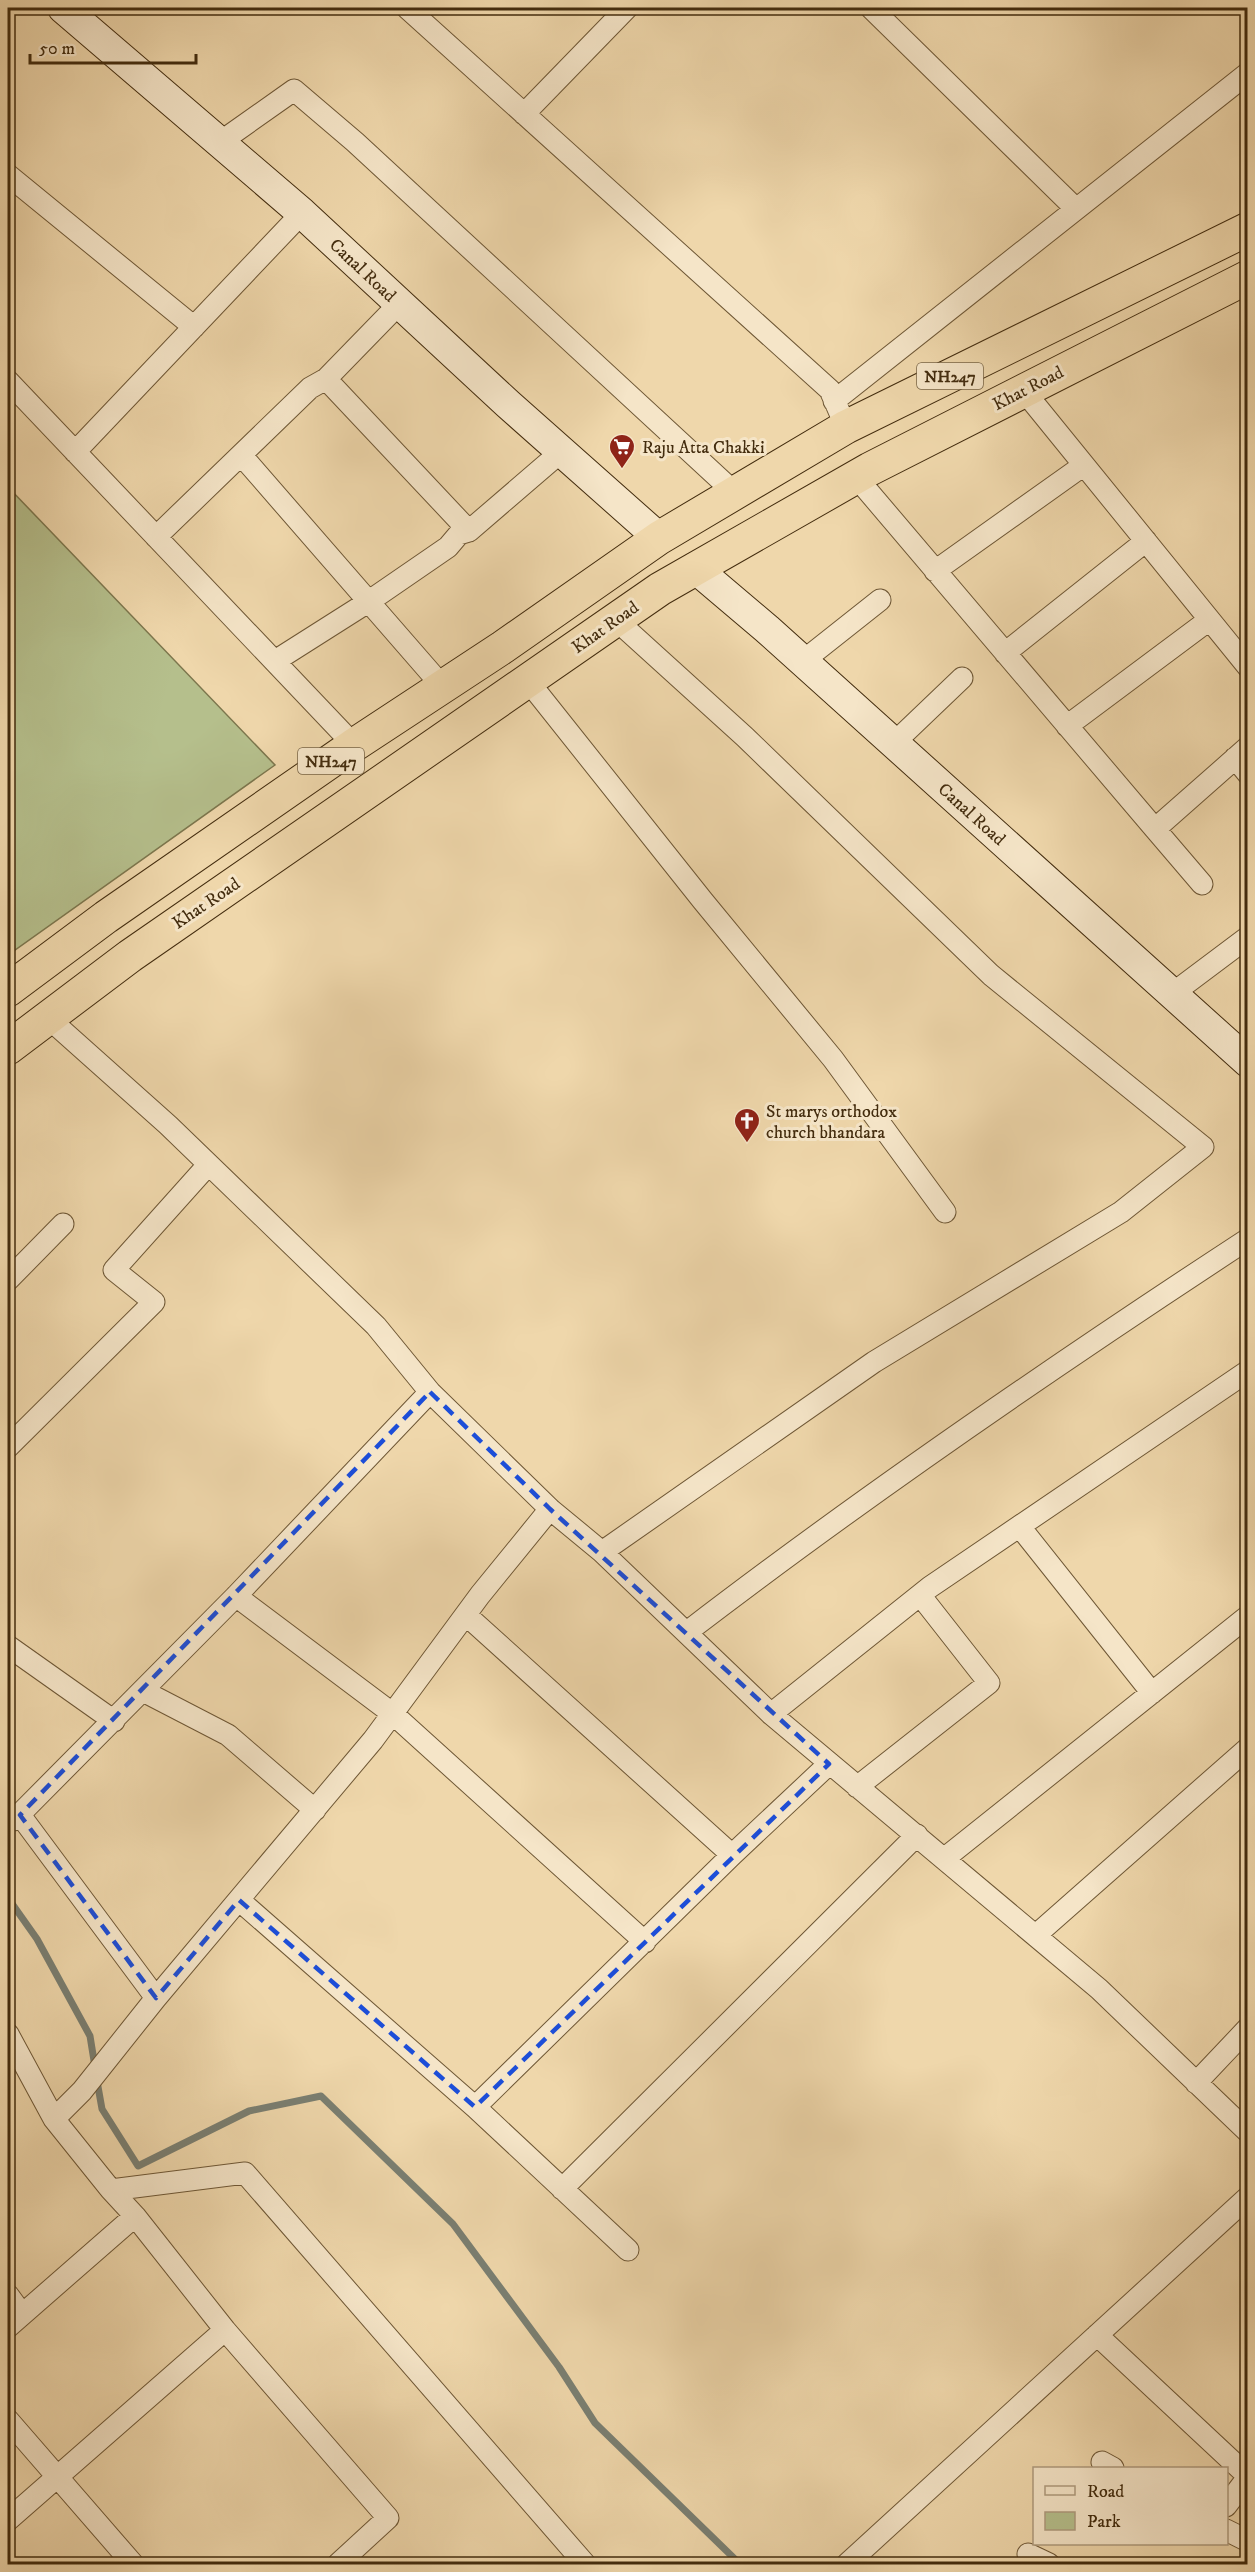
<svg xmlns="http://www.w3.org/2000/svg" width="1255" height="2572" viewBox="0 0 1255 2572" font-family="'IM FELL DW Pica',serif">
	<rect width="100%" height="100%" fill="#efd7ab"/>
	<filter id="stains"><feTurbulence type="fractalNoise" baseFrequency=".00333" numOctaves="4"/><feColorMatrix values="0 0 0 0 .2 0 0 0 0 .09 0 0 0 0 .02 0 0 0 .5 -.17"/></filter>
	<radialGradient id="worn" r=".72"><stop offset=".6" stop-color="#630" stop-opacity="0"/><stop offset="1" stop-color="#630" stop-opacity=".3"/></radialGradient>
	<path fill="#b5bf8c" stroke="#7c764d" stroke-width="1.5" d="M 8,487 L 275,765 L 8,955 Z"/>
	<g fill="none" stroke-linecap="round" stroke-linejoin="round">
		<path stroke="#7a7f72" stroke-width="7" d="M 8,1898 L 37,1939 L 90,2036 L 95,2067
			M 97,2081 L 102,2109 L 138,2166 L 249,2111 L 321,2096 L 453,2224 L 559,2367 L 595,2423 L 740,2564"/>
		<defs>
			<path id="street" d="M 407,8 L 830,390 L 846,427
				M 871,8 L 1075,208
				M 524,114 L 627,8
				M 219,143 L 294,90 L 355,142 L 736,494
				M 8,175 L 194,327
				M 326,379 L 469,531
				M 8,381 L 354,745
				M 1024,391 L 1248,667
				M 834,401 L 1248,73
				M 75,452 L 302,213
				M 242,456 L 443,687
				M 856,477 L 1155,829 L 1248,747
				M 156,537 L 310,388 L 326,379 L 399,304
				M 935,571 L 1084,465
				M 1005,653 L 1146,541
				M 275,661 L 368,602 L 448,547 L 459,534 L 469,531 L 562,451
				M 803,661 L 880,600
				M 528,681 L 703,901 L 833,1059 L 945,1212
				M 1067,726 L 1209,620
				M 894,743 L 962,678
				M 1235,758 L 1248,774
				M 1155,829 L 1202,884
				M 1172,994 L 1248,937
				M 47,1017 L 168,1125 L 376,1326 L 430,1392 L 550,1509 L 602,1552 L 771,1714 L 1099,1989 L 1248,2132
				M 8,1280 L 63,1224
				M 8,1447 L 154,1302 L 114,1270 L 208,1165
				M 1020,1527 L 1152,1693
				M 602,1552 L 874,1362 L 1121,1212 L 1203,1147 L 991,975 L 745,737 L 616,620
				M 236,1596 L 393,1714 L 645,1942
				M 466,1615 L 732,1855
				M 687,1632 C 868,1493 1057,1364 1248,1239
				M 8,1646 L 114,1721
				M 143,1691 L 228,1735 L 315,1810
				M 771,1714 L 930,1587 L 1248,1371
				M 857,1787 L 989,1683 L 920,1595
				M 20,1815 L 156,1998 L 373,1740 L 480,1595 L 550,1509
				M 12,1817 L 14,1820 L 236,1596 L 430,1392
				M 945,1858 L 1248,1616
				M 239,1900 L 475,2107 L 628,2250
				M 1036,1935 L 1248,1748
				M 8,2034 L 54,2119 L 111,2190 L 135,2216 L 225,2330 L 388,2518 L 338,2564
				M 1196,2083 L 1248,2028
				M 475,2107 L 732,1855 L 829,1764
				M 54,2119 L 82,2091 L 156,1998
				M 562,2189 L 917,1835
				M 111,2190 L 245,2173 L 585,2564
				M 8,2295 L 22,2314
				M 8,2327 L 135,2216
				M 1097,2335 L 1248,2476
				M 8,2420 L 133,2564
				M 1102,2462 L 1113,2468
				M 1226,2506 L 1248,2477
				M 8,2520 L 225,2330
				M 1226,2530 L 1248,2541
				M 1028,2554 L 1049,2564
				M 847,2564 L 1248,2197"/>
			<path id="secondary" d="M 63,8 L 302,213 L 508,404 L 659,538
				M 695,568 L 767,629 L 1248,1062"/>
			<path id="highway" d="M 8,990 L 106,917 L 354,745 L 503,647 L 659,538 L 846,427 L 1248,229
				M 8,1048 L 130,956 L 660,589 L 870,469 L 1248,277"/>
		</defs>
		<use href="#street" stroke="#6e5735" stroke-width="23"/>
		<use href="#secondary" stroke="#432c0e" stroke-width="32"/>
		<use href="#highway" stroke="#432c0e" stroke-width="35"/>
		<use href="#street" stroke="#f5e5c8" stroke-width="21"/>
		<use href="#secondary" stroke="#f5e5c8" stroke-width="30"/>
		<use href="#highway" stroke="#efd7ab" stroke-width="33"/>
	</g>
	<path fill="none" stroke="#1d4ed8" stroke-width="4.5" stroke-dasharray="12 8" stroke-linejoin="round" d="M 430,1392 L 550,1509 L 829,1764 L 475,2107 L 239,1900 L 156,1998 L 20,1815 Z"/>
	<defs>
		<symbol id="supermarket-pin" viewBox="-11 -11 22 30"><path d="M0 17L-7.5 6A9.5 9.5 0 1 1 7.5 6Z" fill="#8f2418" stroke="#f5e5c8"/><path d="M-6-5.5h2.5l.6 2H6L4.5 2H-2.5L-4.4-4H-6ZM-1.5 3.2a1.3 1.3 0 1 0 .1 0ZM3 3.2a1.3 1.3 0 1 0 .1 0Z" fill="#fff"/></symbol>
		<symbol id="church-pin" viewBox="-11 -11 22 30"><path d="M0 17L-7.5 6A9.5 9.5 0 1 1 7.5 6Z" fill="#8f2418" stroke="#f5e5c8"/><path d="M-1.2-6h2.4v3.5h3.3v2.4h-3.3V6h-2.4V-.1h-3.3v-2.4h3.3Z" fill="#fff"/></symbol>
	</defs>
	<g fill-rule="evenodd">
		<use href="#supermarket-pin" x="607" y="432" width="30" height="40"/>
		<use href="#church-pin" x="732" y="1106" width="30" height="40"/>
	</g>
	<g text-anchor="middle" stroke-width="6" stroke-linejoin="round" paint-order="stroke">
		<g fill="#f5e5c8" stroke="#786446" stroke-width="1.5">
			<rect x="917" y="363" width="66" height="26" rx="4.5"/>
			<rect x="298" y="748" width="66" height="26" rx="4.5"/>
		</g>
		<g font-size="16" font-weight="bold" fill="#432c0e">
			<text x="950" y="382">NH247</text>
			<text x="331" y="767">NH247</text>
		</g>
		<g font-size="18" fill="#432c0e" stroke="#f5e5c8">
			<text transform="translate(363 270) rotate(43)" y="6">Canal Road</text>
			<text transform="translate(1028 388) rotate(-27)" y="6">Khat Road</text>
			<text transform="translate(605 627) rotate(-35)" y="6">Khat Road</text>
			<text transform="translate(972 814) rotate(42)" y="6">Canal Road</text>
			<text transform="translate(206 903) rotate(-34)" y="6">Khat Road</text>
		</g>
		<g font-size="18" fill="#432c0e" stroke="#f5e5c8" text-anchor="start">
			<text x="642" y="453">Raju Atta Chakki</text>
			<text x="766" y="1117">St marys orthodox<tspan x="766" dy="21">church bhandara</tspan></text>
		</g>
	</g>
	<rect width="1255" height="2572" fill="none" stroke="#efd7ab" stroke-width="30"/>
	<rect x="9" y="9" width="1237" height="2554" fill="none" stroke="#432c0e" stroke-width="3"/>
	<rect x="15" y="15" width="1225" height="2542" fill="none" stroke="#432c0e" stroke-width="1.5"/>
	<rect x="1033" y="2467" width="195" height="78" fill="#f5e5c8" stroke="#ae9b7e" stroke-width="1.5"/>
	<rect x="1045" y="2486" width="30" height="9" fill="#f5e5c8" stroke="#ae9b7e" stroke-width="1.5"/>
	<text x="1087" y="2497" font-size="18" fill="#432c0e">Road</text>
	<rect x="1045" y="2512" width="30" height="18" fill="#b5bf8c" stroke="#ae9b7e" stroke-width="1.5"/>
	<text x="1087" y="2527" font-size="18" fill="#432c0e">Park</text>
	<path d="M30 54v9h166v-9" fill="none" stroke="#432c0e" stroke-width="3"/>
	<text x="39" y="54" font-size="18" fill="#432c0e" stroke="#f5e5c8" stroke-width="4.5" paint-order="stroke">50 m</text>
	<rect width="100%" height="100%" filter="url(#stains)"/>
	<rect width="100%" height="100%" fill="url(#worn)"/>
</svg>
